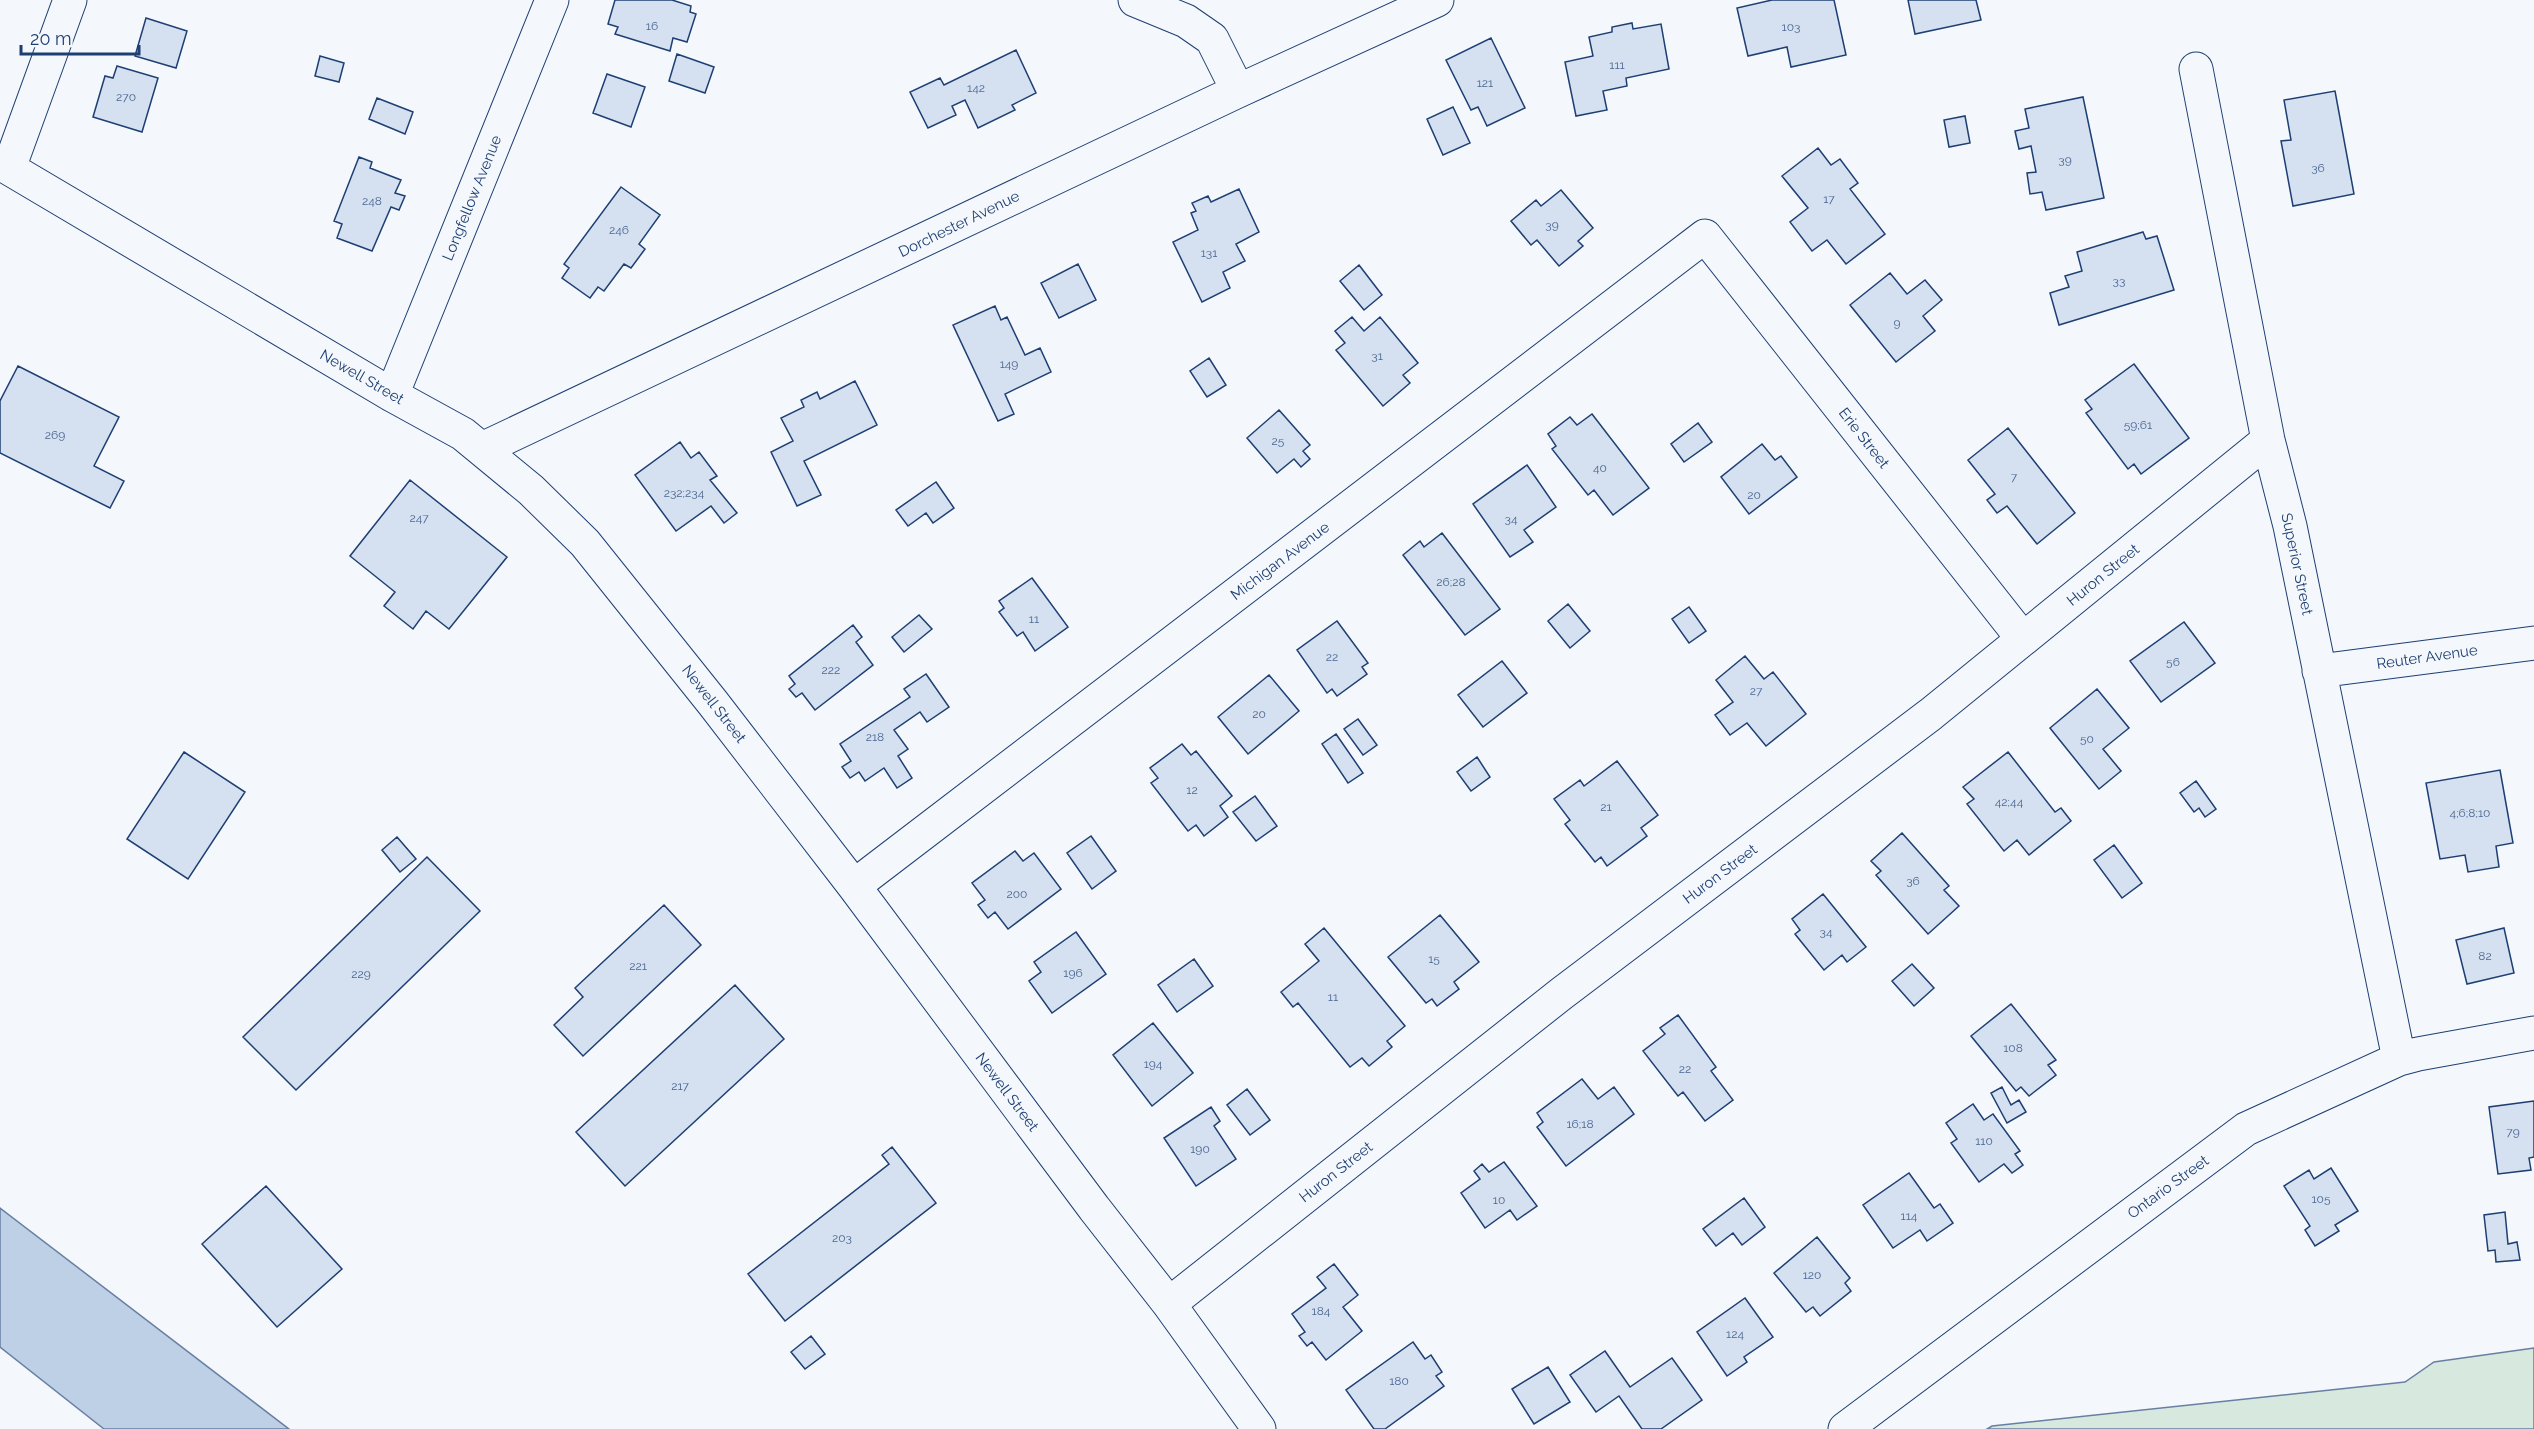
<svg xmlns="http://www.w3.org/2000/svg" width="2534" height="1429" viewBox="0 0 2534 1429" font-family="Raleway,sans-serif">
	<rect width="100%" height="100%" fill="#f4f7fb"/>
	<path fill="#d7e8df" stroke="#687fa3" stroke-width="1.5" d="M 2534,1348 L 2534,1429 L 1987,1429 L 1992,1426 L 2405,1382 L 2434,1362 Z"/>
	<path fill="#bed0e5" stroke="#687fa3" stroke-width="1.5" d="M 0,1208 L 289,1429 L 104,1429 L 0,1347 Z"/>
	<path fill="#d5e0f0" stroke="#1d3f73" stroke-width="1.5" d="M 615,0 L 672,0 L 691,6 L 690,12 L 696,14 L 687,42 L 673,38 L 670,51 L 615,34 L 618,27 L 608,24 Z
		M 1772,0 L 1834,0 L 1846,55 L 1791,67 L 1787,47 L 1748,56 L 1737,8 Z
		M 1908,0 L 1976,0 L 1981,20 L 1915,34 Z
		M 146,18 L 187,31 L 176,68 L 135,56 Z
		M 1632,23 L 1633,29 L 1661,24 L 1669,69 L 1626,78 L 1627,86 L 1603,91 L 1607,110 L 1576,116 L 1565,62 L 1593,56 L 1589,37 L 1612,32 L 1612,27 Z
		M 1491,38 L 1525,108 L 1487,126 L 1478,107 L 1471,110 L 1446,60 Z
		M 1016,50 L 1036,93 L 1012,105 L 1015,110 L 978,128 L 965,100 L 952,106 L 956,115 L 928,128 L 910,92 L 940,78 L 944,85 Z
		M 677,54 L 714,67 L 705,93 L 669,81 Z
		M 320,56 L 344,63 L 339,82 L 315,76 Z
		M 117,66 L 158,78 L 142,132 L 93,117 L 105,76 L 113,78 Z
		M 607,74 L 645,87 L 631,127 L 593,113 Z
		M 2335,91 L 2354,194 L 2293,206 L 2281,141 L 2291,140 L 2284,100 Z
		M 2083,97 L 2104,198 L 2046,210 L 2042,192 L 2030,194 L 2027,173 L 2036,172 L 2031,146 L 2019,149 L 2015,131 L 2029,128 L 2025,109 Z
		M 377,98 L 413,112 L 405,134 L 369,119 Z
		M 1453,107 L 1470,143 L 1443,155 L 1427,119 Z
		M 1965,116 L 1970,143 L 1949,147 L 1944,120 Z
		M 1818,148 L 1831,165 L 1840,159 L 1858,183 L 1850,189 L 1885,234 L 1846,264 L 1827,240 L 1812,251 L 1790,222 L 1808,208 L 1782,176 Z
		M 359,157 L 372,162 L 370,168 L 401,180 L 395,193 L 405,196 L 399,210 L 391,207 L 372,251 L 337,238 L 342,224 L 334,221 Z
		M 621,187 L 660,215 L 639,244 L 645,249 L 631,268 L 624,264 L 604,291 L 598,287 L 590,298 L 562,278 L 569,268 L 564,264 Z
		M 1239,189 L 1259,232 L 1236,244 L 1245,261 L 1223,272 L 1230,288 L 1202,302 L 1173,242 L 1198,230 L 1191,213 L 1196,211 L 1192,203 L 1208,196 L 1211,202 Z
		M 1561,190 L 1593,228 L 1578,241 L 1583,246 L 1559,266 L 1537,240 L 1531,245 L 1511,221 L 1536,200 L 1541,206 Z
		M 2143,232 L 2146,239 L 2157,236 L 2174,290 L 2059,325 L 2050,293 L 2069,287 L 2065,276 L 2082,271 L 2077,252 Z
		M 1078,264 L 1096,300 L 1059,318 L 1041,283 Z
		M 1359,265 L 1382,295 L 1364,310 L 1340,281 Z
		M 1890,273 L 1907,294 L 1925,280 L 1942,300 L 1923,316 L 1935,331 L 1896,362 L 1850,305 Z
		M 995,306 L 1001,320 L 1007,317 L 1025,355 L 1040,348 L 1051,372 L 1005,394 L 1014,414 L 998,421 L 953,325 Z
		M 1352,317 L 1364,331 L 1380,317 L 1418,363 L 1403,375 L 1410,383 L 1383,406 L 1336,350 L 1345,343 L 1335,331 Z
		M 1209,358 L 1226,385 L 1207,397 L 1190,371 Z
		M 2134,364 L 2189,438 L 2141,474 L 2134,464 L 2128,469 L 2086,413 L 2092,409 L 2085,400 Z
		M 18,366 L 119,417 L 94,466 L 124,481 L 110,508 L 0,453 L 0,401 Z
		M 855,381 L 877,425 L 804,461 L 821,495 L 797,506 L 771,452 L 793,441 L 781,418 L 804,407 L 801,400 L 817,392 L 820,399 Z
		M 1279,410 L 1310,445 L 1303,451 L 1310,459 L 1301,467 L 1294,459 L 1277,473 L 1247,438 Z
		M 1592,414 L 1649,488 L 1613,515 L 1594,490 L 1588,495 L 1552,449 L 1556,446 L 1548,434 L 1570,417 L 1577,425 Z
		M 1698,423 L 1712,442 L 1684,462 L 1671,444 Z
		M 2008,428 L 2075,513 L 2037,544 L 2007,506 L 1997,513 L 1987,500 L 1995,494 L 1968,460 Z
		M 680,442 L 691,458 L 699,452 L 717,476 L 710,480 L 737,513 L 724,523 L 711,506 L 676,531 L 635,475 Z
		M 1762,444 L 1775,460 L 1781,456 L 1797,477 L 1749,514 L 1721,477 Z
		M 1527,465 L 1556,507 L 1524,530 L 1533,542 L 1510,557 L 1473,504 Z
		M 410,480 L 507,557 L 449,629 L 426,611 L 413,629 L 384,606 L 395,592 L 350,556 Z
		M 936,482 L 954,508 L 933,523 L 926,513 L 908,526 L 896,510 Z
		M 1442,533 L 1500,609 L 1465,635 L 1403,555 L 1420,541 L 1424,547 Z
		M 1032,578 L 1068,627 L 1035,651 L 1023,632 L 1017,636 L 999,612 L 1004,608 L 999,601 Z
		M 1568,604 L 1590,631 L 1570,648 L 1548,621 Z
		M 1689,607 L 1706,631 L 1689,643 L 1672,619 Z
		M 919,615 L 932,629 L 904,652 L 892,637 Z
		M 1337,621 L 1368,663 L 1362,667 L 1367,674 L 1337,696 L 1332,689 L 1327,693 L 1297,650 Z
		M 2184,622 L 2215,663 L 2161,702 L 2130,661 Z
		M 853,625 L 862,637 L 856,642 L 873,665 L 815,710 L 802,693 L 796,697 L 789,689 L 795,684 L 789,676 Z
		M 1745,656 L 1764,679 L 1773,672 L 1806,714 L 1766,746 L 1747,723 L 1730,735 L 1715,715 L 1733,702 L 1716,680 Z
		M 1502,661 L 1527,693 L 1483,727 L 1458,695 Z
		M 926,674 L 949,707 L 927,722 L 920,712 L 894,730 L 908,749 L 898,756 L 912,778 L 897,788 L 884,768 L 865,781 L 859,772 L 850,778 L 842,767 L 851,761 L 840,744 L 910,697 L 904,689 Z
		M 1269,675 L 1299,711 L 1248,754 L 1218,717 Z
		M 2097,689 L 2129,728 L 2103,749 L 2121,771 L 2099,789 L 2050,728 Z
		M 1358,719 L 1377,745 L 1363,755 L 1344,729 Z
		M 1336,734 L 1363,773 L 1348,783 L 1322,744 Z
		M 1182,744 L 1191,755 L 1196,751 L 1232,796 L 1220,806 L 1228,817 L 1204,836 L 1196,825 L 1188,831 L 1151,783 L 1158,778 L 1150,768 Z
		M 184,752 L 245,792 L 188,879 L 127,839 Z
		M 2008,752 L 2055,812 L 2061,808 L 2071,821 L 2029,855 L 2017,840 L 2004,851 L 1967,804 L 1974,799 L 1963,787 Z
		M 1477,757 L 1490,777 L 1471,791 L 1457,772 Z
		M 1617,761 L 1658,815 L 1641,828 L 1647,836 L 1607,866 L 1601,857 L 1595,862 L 1565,824 L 1570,820 L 1554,799 L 1580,780 L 1584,786 Z
		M 2500,770 L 2513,843 L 2496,846 L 2499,867 L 2468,872 L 2465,855 L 2440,859 L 2426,783 Z
		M 2196,781 L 2216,809 L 2205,817 L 2199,808 L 2194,812 L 2180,793 Z
		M 1255,796 L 1277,826 L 1256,841 L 1233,812 Z
		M 1902,833 L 1949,886 L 1944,890 L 1959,906 L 1928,934 L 1876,875 L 1881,871 L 1871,861 Z
		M 1091,836 L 1116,871 L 1092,889 L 1067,853 Z
		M 397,837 L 416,859 L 400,872 L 382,850 Z
		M 2114,845 L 2142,883 L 2122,898 L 2094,860 Z
		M 1015,851 L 1023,861 L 1034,853 L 1061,889 L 1008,929 L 995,912 L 988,918 L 978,905 L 985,900 L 972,883 Z
		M 427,857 L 480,911 L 296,1090 L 243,1037 Z
		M 1823,894 L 1866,947 L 1847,962 L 1842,955 L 1824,970 L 1795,934 L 1800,930 L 1792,919 Z
		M 664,905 L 701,945 L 583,1056 L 554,1025 L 583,997 L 575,988 Z
		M 1440,915 L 1479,962 L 1454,982 L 1459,989 L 1437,1006 L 1432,999 L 1426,1003 L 1388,957 Z
		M 1324,928 L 1405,1026 L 1387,1041 L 1392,1047 L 1369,1066 L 1362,1058 L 1350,1067 L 1298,1003 L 1293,1007 L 1281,992 L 1319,961 L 1305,944 Z
		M 2504,928 L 2514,973 L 2467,984 L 2456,940 Z
		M 1076,932 L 1106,974 L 1052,1013 L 1029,981 L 1041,972 L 1034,962 Z
		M 1194,959 L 1213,986 L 1177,1012 L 1158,985 Z
		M 1912,964 L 1934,988 L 1914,1006 L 1892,981 Z
		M 735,985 L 784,1039 L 625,1186 L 576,1132 Z
		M 2011,1004 L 2056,1060 L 2048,1065 L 2056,1075 L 2029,1096 L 2021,1087 L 2016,1091 L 1971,1036 Z
		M 1678,1015 L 1716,1067 L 1711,1071 L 1733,1100 L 1705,1121 L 1683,1092 L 1678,1096 L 1643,1051 L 1665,1034 L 1660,1028 Z
		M 1153,1023 L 1193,1073 L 1152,1106 L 1113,1055 Z
		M 1582,1079 L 1598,1099 L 1614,1087 L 1634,1114 L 1566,1166 L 1537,1127 L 1543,1122 L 1537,1113 Z
		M 2002,1087 L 2011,1105 L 2019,1100 L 2026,1112 L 2007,1123 L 1991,1093 Z
		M 1247,1089 L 1270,1120 L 1250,1135 L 1227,1105 Z
		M 2534,1101 L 2534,1157 L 2529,1158 L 2531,1170 L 2498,1174 L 2489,1107 Z
		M 1973,1104 L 1984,1120 L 1993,1114 L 2020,1151 L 2015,1154 L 2023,1165 L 2012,1173 L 2004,1164 L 1979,1182 L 1951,1143 L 1957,1139 L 1946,1123 Z
		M 1211,1107 L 1220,1121 L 1214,1126 L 1236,1159 L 1196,1186 L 1164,1138 Z
		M 892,1147 L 936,1203 L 785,1321 L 748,1274 L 889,1164 L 882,1155 Z
		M 1504,1162 L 1537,1206 L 1517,1220 L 1510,1210 L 1485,1228 L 1461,1193 L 1480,1179 L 1474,1171 L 1482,1164 L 1489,1172 Z
		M 2331,1168 L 2358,1211 L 2335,1225 L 2339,1231 L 2315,1246 L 2305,1230 L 2310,1226 L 2284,1186 L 2309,1170 L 2314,1179 Z
		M 1909,1173 L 1934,1208 L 1940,1204 L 1953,1223 L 1927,1241 L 1920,1230 L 1893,1248 L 1863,1205 Z
		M 266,1186 L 342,1269 L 277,1327 L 202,1244 Z
		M 1744,1198 L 1765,1227 L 1742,1245 L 1733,1233 L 1716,1246 L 1703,1229 Z
		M 2505,1212 L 2508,1244 L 2517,1242 L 2520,1260 L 2496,1262 L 2495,1250 L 2488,1251 L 2484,1215 Z
		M 1817,1237 L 1850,1278 L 1845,1283 L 1851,1291 L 1820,1316 L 1813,1307 L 1806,1312 L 1774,1273 Z
		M 1334,1264 L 1358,1295 L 1343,1307 L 1362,1331 L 1326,1360 L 1312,1342 L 1307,1346 L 1299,1336 L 1305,1332 L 1292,1314 L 1326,1288 L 1317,1277 Z
		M 1745,1298 L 1773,1337 L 1744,1357 L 1747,1362 L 1727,1376 L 1697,1332 Z
		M 811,1336 L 825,1354 L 805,1369 L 791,1352 Z
		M 1413,1342 L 1425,1359 L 1431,1355 L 1442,1372 L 1436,1376 L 1444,1386 L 1385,1429 L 1374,1429 L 1346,1390 Z
		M 1605,1351 L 1630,1387 L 1672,1358 L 1702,1400 L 1661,1429 L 1642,1429 L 1619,1396 L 1596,1412 L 1570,1375 Z
		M 1548,1367 L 1570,1402 L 1534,1424 L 1512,1389 Z"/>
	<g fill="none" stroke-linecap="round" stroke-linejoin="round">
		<defs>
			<path id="minor" d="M 1135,0 L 1186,21 L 1212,39 L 1238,91
				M 2196,69 L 2268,440 L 2290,526 L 2399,1059
				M 0,163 L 392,395 L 463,434 L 531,490 L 585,543 L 713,703 L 854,886 L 1094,1208 L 1169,1304 L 1259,1429
				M 9,168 L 70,0
				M 392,395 L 552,0
				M 482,449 L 1238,91 L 1437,0
				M 2319,671 L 2534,643
				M 854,886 L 1705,236 L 2023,639
				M 1169,1304 L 1561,994 L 1931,714 L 2268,440
				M 1845,1429 L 2246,1129 L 2399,1059 L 2418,1054 L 2534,1033"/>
		</defs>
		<use href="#minor" stroke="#1d3f73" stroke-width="35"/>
		<use href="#minor" stroke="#f4f7fb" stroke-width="33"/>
	</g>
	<g text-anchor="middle" stroke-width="4.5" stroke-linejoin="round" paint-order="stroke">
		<g font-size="12" fill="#4b6792">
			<text x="652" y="30">16</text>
			<text x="1791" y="31">103</text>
			<text x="1617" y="69">111</text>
			<text x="1485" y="87">121</text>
			<text x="976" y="92">142</text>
			<text x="126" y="101">270</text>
			<text x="2065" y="164">39</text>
			<text x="2318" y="172">36</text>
			<text x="1829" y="203">17</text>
			<text x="372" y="205">248</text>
			<text x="1552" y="229">39</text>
			<text x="619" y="234">246</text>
			<text x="1209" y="257">131</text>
			<text x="2119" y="285">33</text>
			<text x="1897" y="327">9</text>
			<text x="1377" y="360">31</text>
			<text x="1009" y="368">149</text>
			<text x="2138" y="429">59;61</text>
			<text x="55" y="439">269</text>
			<text x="1278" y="445">25</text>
			<text x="1600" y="472">40</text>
			<text x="2014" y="481">7</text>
			<text x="684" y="497">232;234</text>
			<text x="1754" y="499">20</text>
			<text x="419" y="522">247</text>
			<text x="1511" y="523">34</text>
			<text x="1451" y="586">26;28</text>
			<text x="1034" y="623">11</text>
			<text x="1332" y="661">22</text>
			<text x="2173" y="666">56</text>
			<text x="831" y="674">222</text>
			<text x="1756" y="695">27</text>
			<text x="1259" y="718">20</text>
			<text x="875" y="741">218</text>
			<text x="2087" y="743">50</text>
			<text x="1192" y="794">12</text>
			<text x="2009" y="806">42;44</text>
			<text x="1606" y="811">21</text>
			<text x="2470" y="817">4;6;8;10</text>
			<text x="1913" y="885">36</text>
			<text x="1017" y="898">200</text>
			<text x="1826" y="936">34</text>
			<text x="2485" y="960">82</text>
			<text x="1434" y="963">15</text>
			<text x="638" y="970">221</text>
			<text x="1073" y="977">196</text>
			<text x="361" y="978">229</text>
			<text x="1333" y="1001">11</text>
			<text x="2013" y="1052">108</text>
			<text x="1153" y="1068">194</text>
			<text x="1685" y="1073">22</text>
			<text x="680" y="1090">217</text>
			<text x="1580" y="1128">16;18</text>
			<text x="2513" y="1136">79</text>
			<text x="1984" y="1145">110</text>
			<text x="1200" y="1153">190</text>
			<text x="2321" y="1203">105</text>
			<text x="1499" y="1204">10</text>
			<text x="1909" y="1220">114</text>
			<text x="842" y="1242">203</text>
			<text x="1812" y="1279">120</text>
			<text x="1321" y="1315">184</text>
			<text x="1735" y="1338">124</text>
			<text x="1399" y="1385">180</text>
		</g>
		<g font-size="15" fill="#1d3f73" stroke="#f4f7fb">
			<text transform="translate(472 198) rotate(-68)" y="5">Longfellow Avenue</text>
			<text transform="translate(959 224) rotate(-26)" y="5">Dorchester Avenue</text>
			<text transform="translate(362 377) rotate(30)" y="5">Newell Street</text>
			<text transform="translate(1864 438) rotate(52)" y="5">Erie Street</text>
			<text transform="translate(1280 561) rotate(-37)" y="5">Michigan Avenue</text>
			<text transform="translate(2297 564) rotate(78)" y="5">Superior Street</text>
			<text transform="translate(2103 575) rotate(-39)" y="5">Huron Street</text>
			<text transform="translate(2427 657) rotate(-8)" y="5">Reuter Avenue</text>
			<text transform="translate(714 704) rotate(52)" y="5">Newell Street</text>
			<text transform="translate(1720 874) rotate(-37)" y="5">Huron Street</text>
			<text transform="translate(1007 1092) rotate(53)" y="5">Newell Street</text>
			<text transform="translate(1336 1172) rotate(-38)" y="5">Huron Street</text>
			<text transform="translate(2168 1187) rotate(-36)" y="5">Ontario Street</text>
		</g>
	</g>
	<path d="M21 45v9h118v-9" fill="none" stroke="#1d3f73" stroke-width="3"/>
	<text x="30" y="45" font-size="18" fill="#1d3f73" stroke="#f4f7fb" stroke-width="4.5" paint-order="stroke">20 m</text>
</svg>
